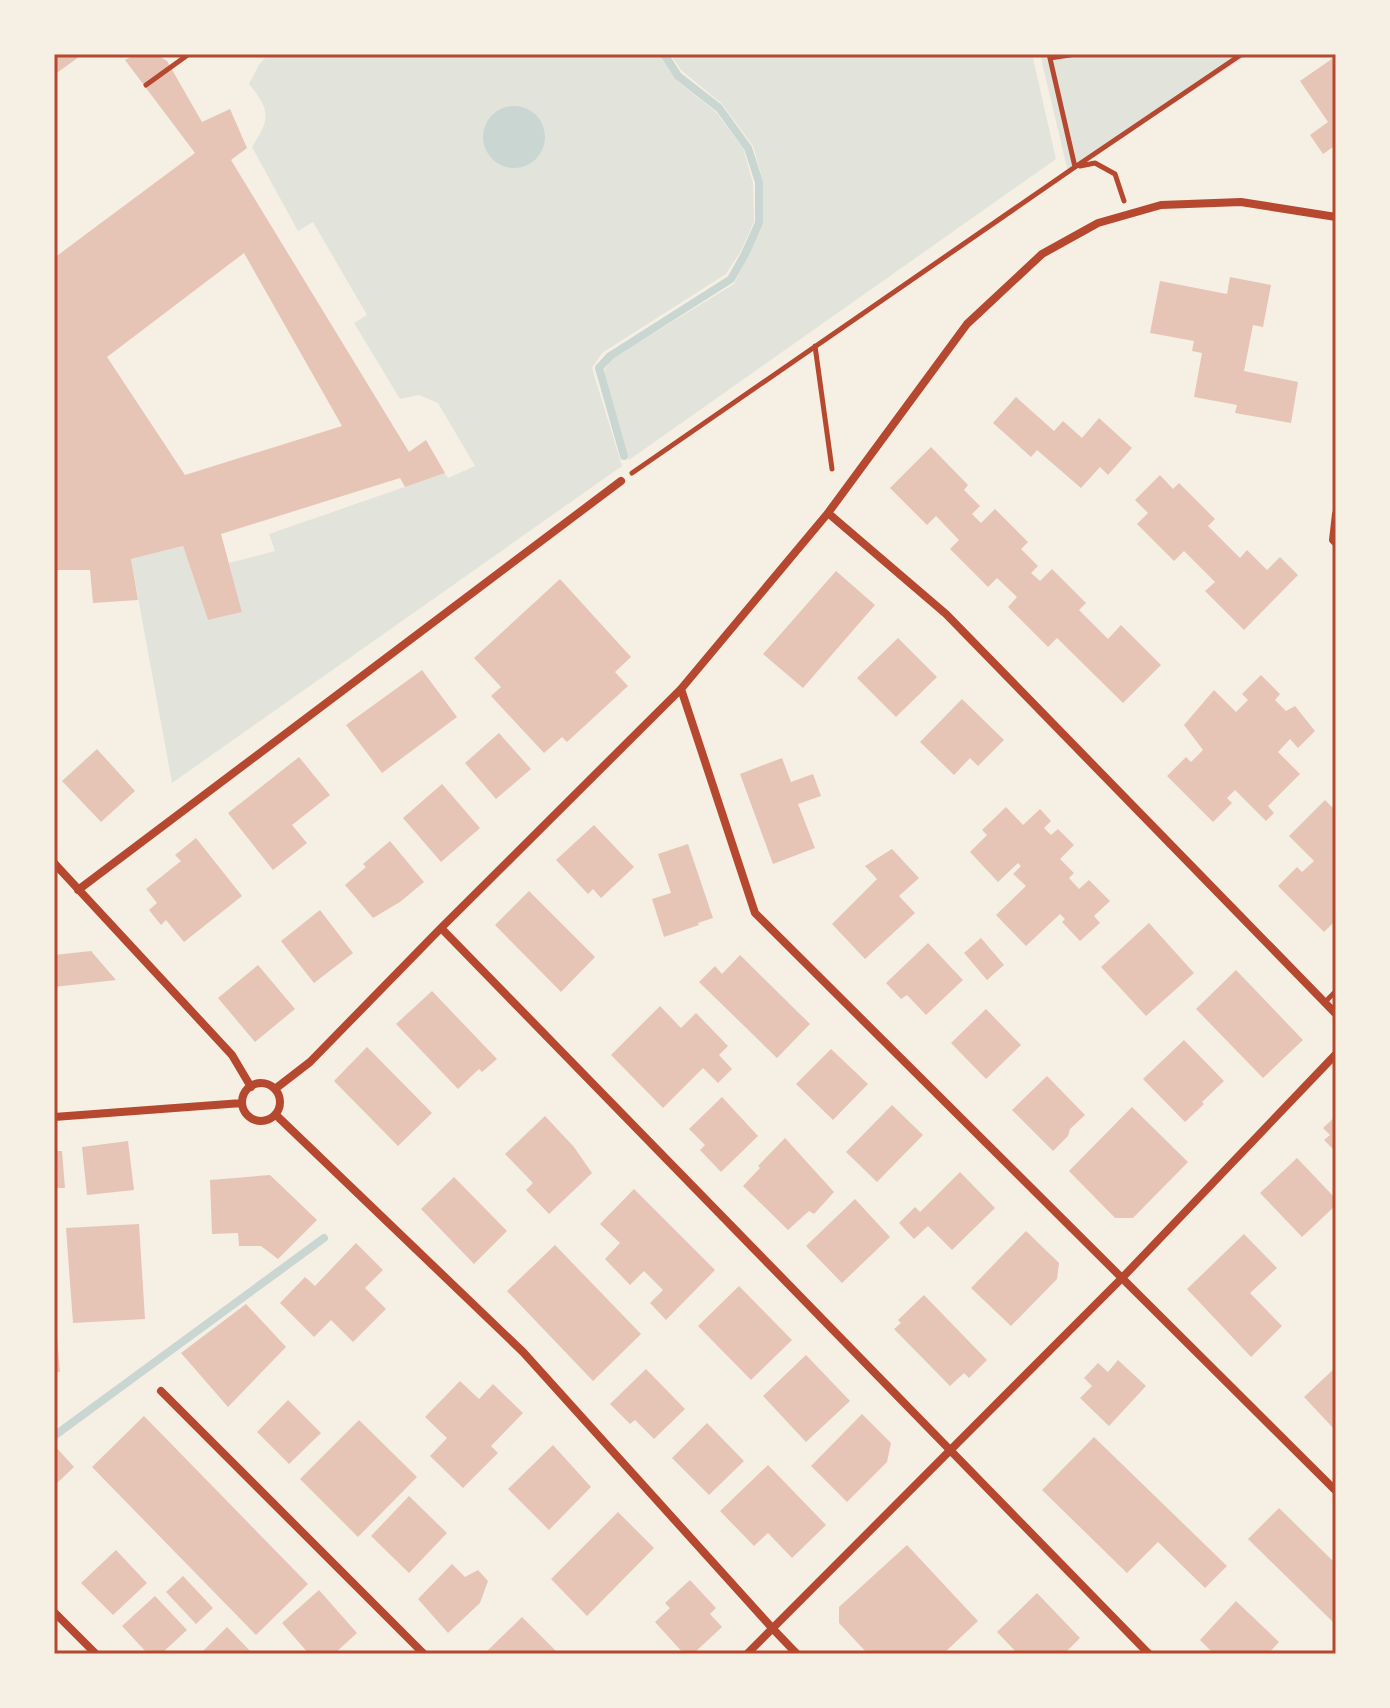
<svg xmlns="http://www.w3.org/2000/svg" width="1390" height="1708" viewBox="0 0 1390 1708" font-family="'Roboto Condensed',sans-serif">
	<rect width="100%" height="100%" fill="#f6efe4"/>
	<path fill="#e2e4dc" d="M 268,54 L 659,54 L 676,80 L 715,111 L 743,148 L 753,183 L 754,222 L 741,251 L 726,274 L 602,353 L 592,368 L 622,466 L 172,783 L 131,559 L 183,546 L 208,620 L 242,612 L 229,563 L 275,551 L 269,534 L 445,473 L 448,478 L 475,466 L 438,403 L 419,395 L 400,399 L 354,323 L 367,315 L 313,222 L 298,231 L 252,147 C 270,119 271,111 249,84 L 259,65 Z
		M 670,54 L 1032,54 L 1056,159 L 629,460 L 603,373 L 610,360 L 734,284 L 763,225 L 763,181 L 753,146 L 722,104 L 681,70 Z
		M 1040,54 L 1250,54 L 1068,172 Z"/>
	<path fill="#c9d6d2" d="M483 137a31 31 0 1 1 62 0a31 31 0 1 1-62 0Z"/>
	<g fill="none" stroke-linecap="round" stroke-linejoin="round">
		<path stroke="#c9d6d2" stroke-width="8" d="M 624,456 L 599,368 L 610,356 L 731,279 L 745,254 L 759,223 L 759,182 L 748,148 L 719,108 L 678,76 L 664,54
			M 54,1436 L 324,1238"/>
	</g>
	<path fill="#e6c5b7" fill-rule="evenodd" d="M 54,54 L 83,54 L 54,75 Z
		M 136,54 L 156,54 L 167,61 L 202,122 L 230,109 L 247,148 L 231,160 L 409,452 L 426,440 L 445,473 L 405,487 L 400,478 L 221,534 L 242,612 L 208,620 L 183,546 L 131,559 L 138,600 L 93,603 L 90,570 L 54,570 L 54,258 L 195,153 L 125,60 ZM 244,253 L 342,426 L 185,475 L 107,357 Z
		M 1336,56 L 1336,145 L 1323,154 L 1310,135 L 1328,122 L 1300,81 Z
		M 1230,277 L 1271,285 L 1263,327 L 1253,325 L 1244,371 L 1298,382 L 1291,423 L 1235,413 L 1237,405 L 1194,397 L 1202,353 L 1192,351 L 1194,341 L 1150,333 L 1160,281 L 1227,294 Z
		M 1016,397 L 1054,431 L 1063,421 L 1082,438 L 1099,418 L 1132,448 L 1108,475 L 1100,467 L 1081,488 L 1037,450 L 1031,457 L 993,423 Z
		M 931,447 L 968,485 L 964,490 L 980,506 L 972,514 L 981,523 L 995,509 L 1028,542 L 1021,549 L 1038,566 L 1031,573 L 1040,581 L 1052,569 L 1086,603 L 1079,610 L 1108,639 L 1121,625 L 1161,665 L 1123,703 L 1057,638 L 1048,647 L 1008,607 L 1017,597 L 997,578 L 988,587 L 950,549 L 959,540 L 936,516 L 927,525 L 890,488 Z
		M 1160,475 L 1173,489 L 1179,483 L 1215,519 L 1208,526 L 1240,558 L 1247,550 L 1267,570 L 1280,557 L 1298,575 L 1244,630 L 1205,591 L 1215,582 L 1184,551 L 1174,561 L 1137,524 L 1148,513 L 1135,500 Z
		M 836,571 L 875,605 L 803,688 L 763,654 Z
		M 560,579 L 631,657 L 615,672 L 628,686 L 567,742 L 562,737 L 544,753 L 491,696 L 501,687 L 474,658 Z
		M 898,638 L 937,677 L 896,717 L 857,678 Z
		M 422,670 L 457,717 L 382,773 L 346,725 Z
		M 1261,675 L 1280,694 L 1275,700 L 1286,711 L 1295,706 L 1315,731 L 1298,748 L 1290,739 L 1278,752 L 1300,774 L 1268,806 L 1274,813 L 1266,821 L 1235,790 L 1227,798 L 1232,803 L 1213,822 L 1167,776 L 1186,757 L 1191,762 L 1203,750 L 1184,725 L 1214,690 L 1236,712 L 1248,700 L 1242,694 Z
		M 962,699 L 1004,740 L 978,766 L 970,758 L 954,775 L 920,742 Z
		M 499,733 L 531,769 L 496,799 L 465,763 Z
		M 97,749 L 135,791 L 101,822 L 62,781 Z
		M 299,757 L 330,795 L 292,825 L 307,843 L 273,870 L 228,813 Z
		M 782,758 L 791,782 L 813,774 L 821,796 L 798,804 L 815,848 L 773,864 L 740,774 Z
		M 442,784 L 480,828 L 441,862 L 403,818 Z
		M 1325,800 L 1336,811 L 1336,920 L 1324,932 L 1278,886 L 1297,867 L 1302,872 L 1314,861 L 1289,836 Z
		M 1006,807 L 1023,825 L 1040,809 L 1051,821 L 1044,828 L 1051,835 L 1058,829 L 1074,845 L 1060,859 L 1074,873 L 1069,878 L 1079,889 L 1089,880 L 1110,901 L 1094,916 L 1100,923 L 1080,941 L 1062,922 L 1065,919 L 1060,914 L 1026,946 L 996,915 L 1026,886 L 1013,874 L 1021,866 L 1018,863 L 998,882 L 970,852 L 987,835 L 982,830 Z
		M 594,825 L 634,867 L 601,898 L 593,889 L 588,894 L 556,860 Z
		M 196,838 L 242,896 L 184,942 L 166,920 L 161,925 L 149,910 L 157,903 L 146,889 L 181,861 L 175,855 Z
		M 390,841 L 424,882 L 400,902 L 373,918 L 345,885 L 366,867 L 363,864 Z
		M 688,844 L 713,918 L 698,923 L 699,925 L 664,937 L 652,899 L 671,893 L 658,854 Z
		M 892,849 L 919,878 L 899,896 L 915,913 L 865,959 L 832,924 L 877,879 L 865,866 Z
		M 529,891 L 595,957 L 561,992 L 495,925 Z
		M 320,910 L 353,953 L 314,983 L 281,941 Z
		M 1149,923 L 1194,973 L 1146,1016 L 1101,967 Z
		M 981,938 L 1004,965 L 987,980 L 964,953 Z
		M 928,943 L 963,980 L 926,1015 L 907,995 L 901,999 L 886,983 Z
		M 91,951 L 116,980 L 54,987 L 54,955 Z
		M 740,955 L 810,1024 L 777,1058 L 699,982 L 715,966 L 722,974 Z
		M 258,965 L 295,1009 L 255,1042 L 218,998 Z
		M 1236,970 L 1303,1040 L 1263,1078 L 1196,1009 Z
		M 432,991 L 497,1059 L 482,1072 L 479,1069 L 458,1089 L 396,1024 Z
		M 660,1006 L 681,1028 L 696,1013 L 728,1046 L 719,1055 L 732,1069 L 718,1083 L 703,1068 L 663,1108 L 611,1055 Z
		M 986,1009 L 1021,1045 L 986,1079 L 951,1043 Z
		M 1184,1040 L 1224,1081 L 1202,1102 L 1204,1104 L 1185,1122 L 1143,1079 Z
		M 367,1047 L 432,1113 L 398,1146 L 334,1081 Z
		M 831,1049 L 868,1084 L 833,1120 L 796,1084 Z
		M 1047,1076 L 1085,1115 L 1070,1129 L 1068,1136 L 1053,1151 L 1012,1110 Z
		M 722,1097 L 758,1136 L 721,1172 L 700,1150 L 705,1145 L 689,1129 Z
		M 892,1105 L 923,1135 L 877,1182 L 846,1152 Z
		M 1132,1107 L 1188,1162 L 1133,1218 L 1115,1218 L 1069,1171 Z
		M 545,1116 L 574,1147 L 592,1173 L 549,1214 L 526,1190 L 533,1183 L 505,1154 Z
		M 1336,1116 L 1336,1152 L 1324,1140 L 1330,1135 L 1323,1128 Z
		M 785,1138 L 834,1192 L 814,1214 L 809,1211 L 788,1230 L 743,1186 L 760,1168 L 758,1166 Z
		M 128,1141 L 134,1190 L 87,1195 L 82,1147 Z
		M 54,1151 L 62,1151 L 65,1188 L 54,1188 Z
		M 1297,1158 L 1336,1199 L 1336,1205 L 1302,1237 L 1260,1193 Z
		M 960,1172 L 995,1208 L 952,1250 L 928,1226 L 914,1239 L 899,1223 L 915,1207 L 920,1212 Z
		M 270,1175 L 317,1220 L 278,1259 L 261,1246 L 239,1246 L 238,1233 L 212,1234 L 210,1180 Z
		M 454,1177 L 507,1231 L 474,1264 L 421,1209 Z
		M 634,1189 L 715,1270 L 666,1320 L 650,1303 L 663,1290 L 644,1271 L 630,1285 L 605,1259 L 620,1243 L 600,1224 Z
		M 855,1199 L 890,1237 L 842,1283 L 806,1246 Z
		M 139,1224 L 145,1319 L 73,1323 L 66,1228 Z
		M 1026,1231 L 1059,1263 L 1057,1279 L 1011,1326 L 971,1288 Z
		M 1244,1234 L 1277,1268 L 1250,1293 L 1282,1326 L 1251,1357 L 1187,1289 Z
		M 356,1243 L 383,1270 L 365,1288 L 386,1309 L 353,1342 L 331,1320 L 314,1337 L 280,1303 L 305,1277 L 315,1286 Z
		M 555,1245 L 641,1334 L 593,1381 L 507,1291 Z
		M 739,1286 L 792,1340 L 751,1380 L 698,1326 Z
		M 924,1295 L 987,1360 L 969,1378 L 964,1373 L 950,1386 L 894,1329 L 901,1323 L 898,1320 Z
		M 246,1304 L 286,1347 L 228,1407 L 181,1353 Z
		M 54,1338 L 57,1338 L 60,1372 L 54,1372 Z
		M 806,1355 L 850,1401 L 806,1442 L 763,1396 Z
		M 1118,1360 L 1146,1386 L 1109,1426 L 1080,1398 L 1092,1386 L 1084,1378 L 1098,1363 L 1108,1372 Z
		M 1336,1367 L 1336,1431 L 1304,1397 Z
		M 646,1369 L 685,1409 L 654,1439 L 635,1420 L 630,1424 L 610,1404 Z
		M 460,1381 L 479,1399 L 493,1384 L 523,1413 L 491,1446 L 498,1453 L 463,1488 L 430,1456 L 447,1438 L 425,1417 Z
		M 288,1400 L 321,1433 L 289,1464 L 257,1432 Z
		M 862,1414 L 891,1443 L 887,1462 L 847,1502 L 811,1466 Z
		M 144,1416 L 308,1584 L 256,1635 L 92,1467 Z
		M 359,1420 L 417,1477 L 358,1537 L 300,1479 Z
		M 707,1423 L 744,1461 L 709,1495 L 672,1458 Z
		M 1094,1437 L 1227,1566 L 1205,1588 L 1158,1542 L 1127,1573 L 1042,1490 Z
		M 54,1445 L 74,1467 L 54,1486 Z
		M 553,1445 L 591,1487 L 549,1530 L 508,1489 Z
		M 768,1465 L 826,1525 L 792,1558 L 768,1533 L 754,1546 L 720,1511 Z
		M 409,1496 L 447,1533 L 409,1573 L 371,1536 Z
		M 1279,1508 L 1336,1564 L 1336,1625 L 1248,1539 Z
		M 618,1512 L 654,1548 L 587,1616 L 551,1579 Z
		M 907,1545 L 978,1621 L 943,1654 L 868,1654 L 839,1623 L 839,1607 Z
		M 116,1550 L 147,1583 L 113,1615 L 81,1583 Z
		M 452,1564 L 465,1577 L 478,1570 L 488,1581 L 480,1603 L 448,1633 L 418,1599 Z
		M 183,1576 L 213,1608 L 196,1624 L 166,1592 Z
		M 690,1580 L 716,1608 L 710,1614 L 722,1627 L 693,1654 L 684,1654 L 655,1622 L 670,1608 L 665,1603 Z
		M 319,1590 L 357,1633 L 334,1654 L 309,1654 L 282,1623 Z
		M 1037,1593 L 1080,1638 L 1064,1654 L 1018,1654 L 997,1632 Z
		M 155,1596 L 187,1630 L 161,1654 L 148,1654 L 122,1626 Z
		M 1236,1601 L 1279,1642 L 1268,1654 L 1214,1654 L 1200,1640 Z
		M 522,1617 L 557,1652 L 554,1654 L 484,1654 Z
		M 227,1627 L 253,1654 L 200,1654 Z"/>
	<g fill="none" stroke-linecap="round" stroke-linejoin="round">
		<path stroke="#b5482f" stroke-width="5" d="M 1049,54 L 1075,167
			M 1050,58 L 1076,54
			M 146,85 L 189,54
			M 1080,166 L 1095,163 L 1115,174 L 1124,201
			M 815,346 L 832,469
			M 632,473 L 1075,167 L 1242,54"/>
		<path stroke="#b5482f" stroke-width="5" d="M 1325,1002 L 1336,991"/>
		<path stroke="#b5482f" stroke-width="8" d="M 828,513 L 946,614 L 1336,1014
			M 1336,514 L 1333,540 L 1336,543
			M 681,689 L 755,913 L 1336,1491
			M 54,863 L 232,1055 L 251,1087
			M 78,890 L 621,481
			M 441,928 L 1149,1654
			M242 1102a19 19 0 1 1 38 0a19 19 0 1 1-38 0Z
			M 275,1089 L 310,1062 L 441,928 L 681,689 L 828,513 L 967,324 L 1042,254 L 1098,223 L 1161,205 L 1241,202 L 1336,217
			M 276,1115 L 523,1352 L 773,1629 L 797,1654
			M 54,1117 L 242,1103
			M 161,1391 L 424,1654
			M 54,1612 L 96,1654
			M 747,1654 L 1122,1278 L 1336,1054"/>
	</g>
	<rect width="1390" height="1708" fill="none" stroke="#f6efe4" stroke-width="112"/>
	<rect x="56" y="56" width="1278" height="1596" fill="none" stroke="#b5482f" stroke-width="3"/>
</svg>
